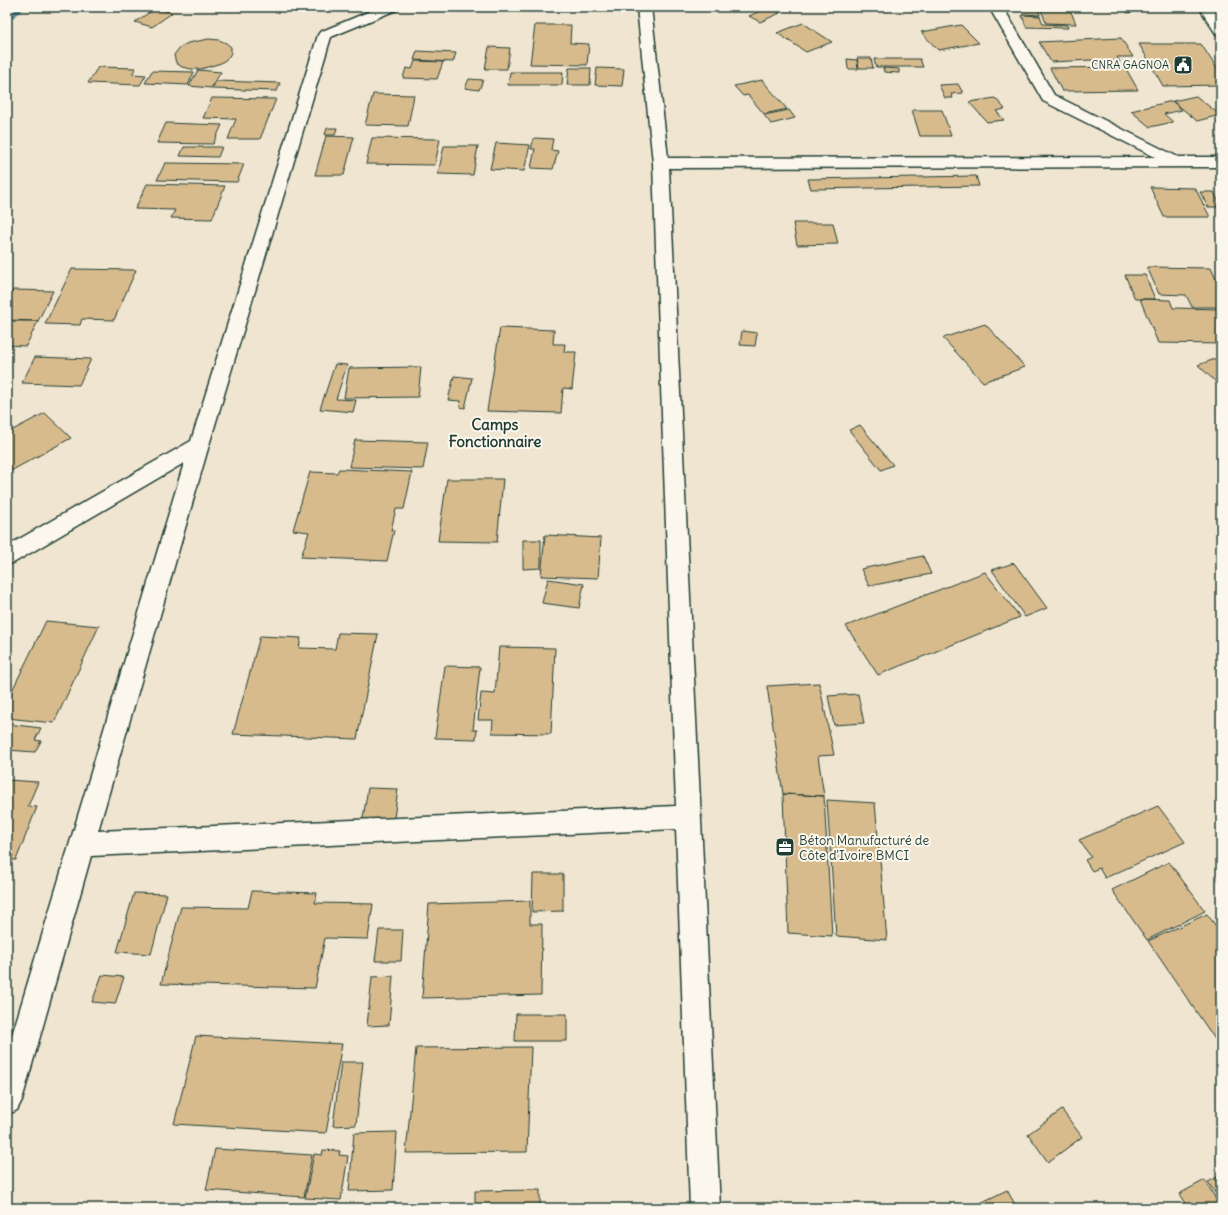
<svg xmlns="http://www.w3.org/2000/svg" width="1228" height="1215" viewBox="0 0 1228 1215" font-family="Delius,sans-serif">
	<rect width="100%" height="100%" fill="#f0e5d0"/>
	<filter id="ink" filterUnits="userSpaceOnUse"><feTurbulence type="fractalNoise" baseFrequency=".025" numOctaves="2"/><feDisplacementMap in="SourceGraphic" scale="8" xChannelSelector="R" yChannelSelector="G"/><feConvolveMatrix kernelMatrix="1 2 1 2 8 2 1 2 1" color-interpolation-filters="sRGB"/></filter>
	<g filter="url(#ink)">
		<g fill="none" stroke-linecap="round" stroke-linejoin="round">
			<path fill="#658da4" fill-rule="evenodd" d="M 19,7 L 26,7 L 7,23 L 7,17 Z"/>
		</g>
		<path fill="#d8bb8d" stroke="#1f3d34" d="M 522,7 L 541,7 L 540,11 L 521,10 Z
			M 769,7 L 780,13 L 760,22 L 749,16 Z
			M 1021,7 L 1038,7 L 1040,15 L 1023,14 Z
			M 1040,7 L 1069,7 L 1076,24 L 1046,23 Z
			M 1120,7 L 1143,7 L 1146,9 L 1128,13 Z
			M 156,8 L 172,13 L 152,27 L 135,22 Z
			M 1022,15 L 1040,16 L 1043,24 L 1067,25 L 1068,28 L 1026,27 Z
			M 803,23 L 832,42 L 806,52 L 777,33 Z
			M 535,25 L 571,25 L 570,43 L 589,44 L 587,65 L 530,64 Z
			M 961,25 L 979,43 L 938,50 L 921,32 Z
			M 1121,38 L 1133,57 L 1117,57 L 1120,62 L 1094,63 L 1092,60 L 1051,62 L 1039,42 Z
			M 209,39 L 219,40 L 226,43 L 231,47 L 231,53 L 228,58 L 221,63 L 201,69 L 191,69 L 182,67 L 176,63 L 174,55 L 180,47 L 188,43 Z
			M 1139,44 L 1201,44 L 1221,75 L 1221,85 L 1163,86 Z
			M 489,47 L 510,48 L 507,69 L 485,69 Z
			M 417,51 L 456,53 L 453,62 L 414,60 Z
			M 857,58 L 871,58 L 873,68 L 859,68 Z
			M 847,59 L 857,60 L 858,69 L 848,69 Z
			M 874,59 L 920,59 L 923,67 L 876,67 Z
			M 415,61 L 443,62 L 437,79 L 403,78 L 406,68 L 412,69 Z
			M 98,67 L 136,68 L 132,74 L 146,75 L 140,85 L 88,83 Z
			M 1125,67 L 1138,90 L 1062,91 L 1050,68 Z
			M 569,68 L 591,68 L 590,85 L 567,85 Z
			M 597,68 L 624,69 L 622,86 L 595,85 Z
			M 883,68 L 899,69 L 899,73 L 884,72 Z
			M 198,70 L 221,72 L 211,88 L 189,86 Z
			M 152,71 L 194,72 L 188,85 L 145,83 Z
			M 510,72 L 563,72 L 562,85 L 508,85 Z
			M 469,79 L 483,80 L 479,90 L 465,88 Z
			M 762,80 L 787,109 L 764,114 L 748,95 L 743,96 L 734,86 Z
			M 216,81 L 280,83 L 277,91 L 212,89 Z
			M 958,84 L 963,93 L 951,94 L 953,98 L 945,98 L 939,85 Z
			M 373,94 L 414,95 L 408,126 L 365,125 Z
			M 1196,96 L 1220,115 L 1197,121 L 1173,101 Z
			M 212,98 L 276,99 L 260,139 L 228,139 L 236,119 L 203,118 Z
			M 995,98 L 1005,109 L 996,111 L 1004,120 L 987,122 L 969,102 Z
			M 1172,101 L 1182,110 L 1164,114 L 1173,122 L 1150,127 L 1131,111 Z
			M 789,110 L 795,118 L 771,124 L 764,115 Z
			M 912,110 L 942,110 L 951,136 L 920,136 Z
			M 166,123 L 222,125 L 213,144 L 157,143 Z
			M 327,128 L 337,128 L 335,135 L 325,135 Z
			M 326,136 L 354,137 L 344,175 L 315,175 Z
			M 372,138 L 440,139 L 435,165 L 366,164 Z
			M 534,138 L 553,139 L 551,150 L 558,151 L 553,169 L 531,168 L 535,149 L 531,149 Z
			M 496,143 L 530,145 L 524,171 L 490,169 Z
			M 444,146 L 478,146 L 473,175 L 438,174 Z
			M 184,147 L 222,147 L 218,157 L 180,156 Z
			M 165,163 L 244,164 L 237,182 L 157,180 Z
			M 976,176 L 979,186 L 811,189 L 808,179 Z
			M 147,184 L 225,186 L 212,219 L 171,218 L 175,210 L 135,209 Z
			M 1150,187 L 1195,188 L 1210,217 L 1164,217 Z
			M 1200,192 L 1214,192 L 1221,207 L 1208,207 Z
			M 793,223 L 833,223 L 838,244 L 797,245 Z
			M 1147,267 L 1211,268 L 1221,291 L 1221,307 L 1192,307 L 1186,295 L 1159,294 Z
			M 72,269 L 136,270 L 114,320 L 82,319 L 80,325 L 45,324 Z
			M 1125,275 L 1145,275 L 1155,299 L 1135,299 Z
			M 13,290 L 53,291 L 38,321 L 7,320 L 7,301 Z
			M 1140,299 L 1170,300 L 1173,308 L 1221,309 L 1221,344 L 1158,343 Z
			M 7,321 L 38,321 L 26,346 L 7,345 Z
			M 985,324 L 1025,367 L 983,382 L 943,338 Z
			M 500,328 L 554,330 L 553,344 L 565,344 L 564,352 L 576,352 L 572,389 L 563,388 L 561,413 L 487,411 Z
			M 742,331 L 757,333 L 755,346 L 740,345 Z
			M 35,357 L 91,359 L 79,385 L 22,383 Z
			M 1221,357 L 1221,387 L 1198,365 Z
			M 335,364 L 347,365 L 336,399 L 356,400 L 353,412 L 320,409 Z
			M 421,367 L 418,397 L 344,398 L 349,368 Z
			M 454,376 L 472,378 L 465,408 L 460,407 L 461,401 L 448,400 Z
			M 45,413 L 71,438 L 7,473 L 7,433 Z
			M 860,425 L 893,465 L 881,470 L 849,430 Z
			M 355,440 L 428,442 L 423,469 L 349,467 Z
			M 339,469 L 412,472 L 404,509 L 396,509 L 391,530 L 394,530 L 387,561 L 301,557 L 309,532 L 293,530 L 310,472 L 337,473 Z
			M 447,479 L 503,479 L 497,542 L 438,541 Z
			M 545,535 L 601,538 L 598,578 L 541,576 Z
			M 523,540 L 541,540 L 541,568 L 523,569 Z
			M 923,556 L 931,574 L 869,586 L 861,569 Z
			M 1014,563 L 1047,608 L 1025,617 L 992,570 Z
			M 985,572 L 1020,617 L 878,675 L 846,626 Z
			M 548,579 L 584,584 L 579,608 L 542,603 Z
			M 46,621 L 99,626 L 54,723 L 7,718 L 7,701 Z
			M 338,633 L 378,634 L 357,739 L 233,734 L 260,636 L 301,638 L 299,648 L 335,649 Z
			M 499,647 L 555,648 L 551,734 L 492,733 L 493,720 L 478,720 L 481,693 L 495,694 Z
			M 445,666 L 480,667 L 473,730 L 477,730 L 476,739 L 435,738 Z
			M 819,683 L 834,755 L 818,756 L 824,796 L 783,794 L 767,686 Z
			M 858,694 L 864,723 L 834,725 L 828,696 Z
			M 7,724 L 41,728 L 35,740 L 41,741 L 35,752 L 7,750 Z
			M 7,780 L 38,782 L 28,806 L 37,807 L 16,860 L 7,860 Z
			M 368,788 L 398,789 L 393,825 L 362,824 Z
			M 783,794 L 824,796 L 832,936 L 788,933 Z
			M 827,800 L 875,803 L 887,940 L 836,936 Z
			M 1158,806 L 1185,842 L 1105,878 L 1099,868 L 1092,871 L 1085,860 L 1091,857 L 1079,840 Z
			M 1169,862 L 1205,911 L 1147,940 L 1112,890 Z
			M 533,874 L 563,874 L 563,911 L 532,912 Z
			M 252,891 L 317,893 L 315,903 L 373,904 L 368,939 L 325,938 L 315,988 L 161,984 L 181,907 L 248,908 Z
			M 134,893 L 167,894 L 151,954 L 117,952 Z
			M 530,901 L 530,924 L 542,924 L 541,995 L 422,998 L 429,904 Z
			M 1207,914 L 1221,933 L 1221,1048 L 1148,941 Z
			M 379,930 L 403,930 L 401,961 L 375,961 Z
			M 102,975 L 124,977 L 115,1004 L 92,1002 Z
			M 393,976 L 389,1025 L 367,1026 L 372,977 Z
			M 516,1014 L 567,1014 L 567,1041 L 515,1041 Z
			M 196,1036 L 342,1044 L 326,1133 L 174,1124 Z
			M 531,1047 L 527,1152 L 406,1153 L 416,1048 Z
			M 341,1062 L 363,1062 L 356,1125 L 333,1126 Z
			M 1062,1110 L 1082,1137 L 1048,1162 L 1028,1134 Z
			M 397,1132 L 393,1190 L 349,1191 L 354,1133 Z
			M 215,1149 L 312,1155 L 304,1197 L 206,1190 Z
			M 323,1150 L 340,1151 L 339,1155 L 348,1156 L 341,1200 L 305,1198 L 314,1154 L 322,1155 Z
			M 1221,1175 L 1221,1202 L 1208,1182 Z
			M 1205,1180 L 1221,1208 L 1188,1208 L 1179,1194 Z
			M 540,1190 L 540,1208 L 475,1208 L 475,1191 Z
			M 1007,1190 L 1017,1208 L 970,1208 Z"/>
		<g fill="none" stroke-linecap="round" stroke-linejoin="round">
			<defs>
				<path id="street" d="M 380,7 L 398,7 L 396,10 L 331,37 L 209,445 L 98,831 L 676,806 L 653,163 L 637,7 L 651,7 L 668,158 L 1155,157 L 1043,101 L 989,7 L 1003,7 L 1054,95 L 1178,157 L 1221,157 L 1221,167 L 669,168 L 720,1208 L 690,1208 L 676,829 L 91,856 L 22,1100 L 17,1110 L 7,1115 L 7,1052 L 184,463 L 15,562 L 7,565 L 7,546 L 191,441 L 318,35 L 320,32 Z
					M 1199,7 L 1213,7 L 1221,20 L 1221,35 L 1216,34 Z"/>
			</defs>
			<use href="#street" stroke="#1f3d34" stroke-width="3"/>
			<use href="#street" fill="#fbf7ec" fill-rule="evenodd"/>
		</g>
	</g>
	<defs>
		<symbol id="civic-square" viewBox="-11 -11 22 22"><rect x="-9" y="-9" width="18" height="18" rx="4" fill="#1f3d34" stroke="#fbf7ec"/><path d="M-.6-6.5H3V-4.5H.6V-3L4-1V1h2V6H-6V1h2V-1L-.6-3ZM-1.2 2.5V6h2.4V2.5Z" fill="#fff"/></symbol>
		<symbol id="office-square" viewBox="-11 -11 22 22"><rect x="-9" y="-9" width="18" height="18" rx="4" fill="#1f3d34" stroke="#fbf7ec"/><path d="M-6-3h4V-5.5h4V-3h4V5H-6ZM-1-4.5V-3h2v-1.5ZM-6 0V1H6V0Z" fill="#fff"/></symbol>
	</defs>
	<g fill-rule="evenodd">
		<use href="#civic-square" x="1172" y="54" width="22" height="22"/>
		<use href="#office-square" x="774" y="836" width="22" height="22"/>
	</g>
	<g text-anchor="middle" stroke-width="4" stroke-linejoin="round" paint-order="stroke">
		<g font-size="11" fill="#1f3d34" stroke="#fbf7ec" text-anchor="end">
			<text x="1169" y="69">CNRA GAGNOA</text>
		</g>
		<g font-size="13" fill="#1f3d34" stroke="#fbf7ec" text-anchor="start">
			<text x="799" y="845">Béton Manufacturé de<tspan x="799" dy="15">Côte d'Ivoire BMCI</tspan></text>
		</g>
		<g font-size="15" font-weight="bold" fill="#1f3d34" stroke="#fbf7ec">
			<text x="495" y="430">Camps<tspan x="495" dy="17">Fonctionnaire</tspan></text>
		</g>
	</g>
	<rect width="1228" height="1215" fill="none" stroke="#fbf7ec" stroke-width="24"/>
	<rect x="12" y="12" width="1204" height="1191" fill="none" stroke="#1f3d34" stroke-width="1.5" filter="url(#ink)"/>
</svg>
